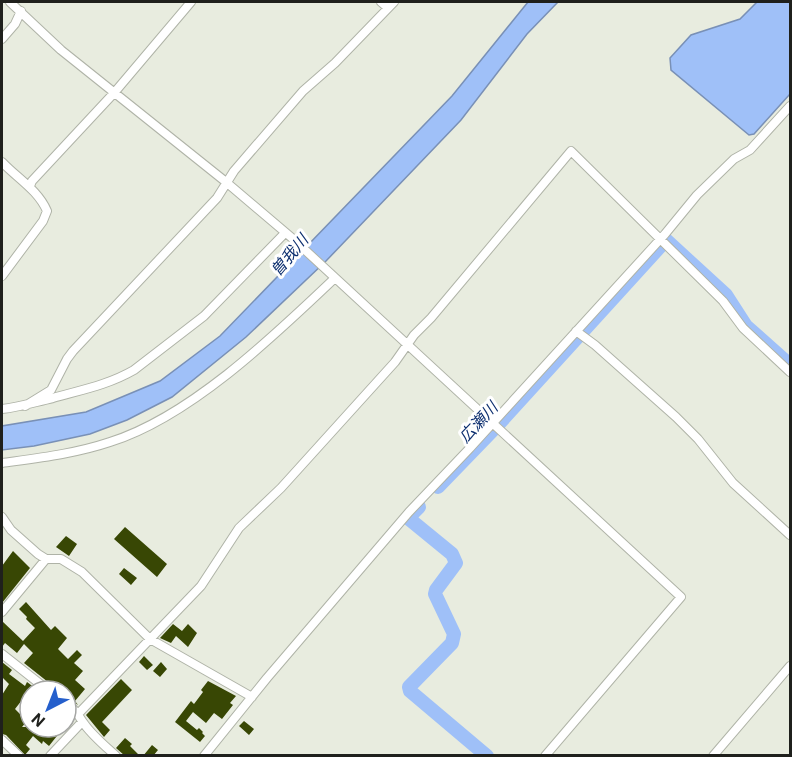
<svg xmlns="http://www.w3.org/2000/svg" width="792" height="757" viewBox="0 0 792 757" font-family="Roboto,'Noto Sans JP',sans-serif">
	<rect width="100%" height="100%" fill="#e8ecdf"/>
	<path fill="#9fc0f8" stroke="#7990b6" stroke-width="1.5" d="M 528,2 L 558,2 L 527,34 L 461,120 L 326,261 L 246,337 L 172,397 L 127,420 L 90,434 L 34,446 L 2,450 L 2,426 L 86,412 L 160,381 L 220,336 L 452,96 Z
		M 757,2 L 790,2 L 790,94 L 754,134 L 749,135 L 671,70 L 670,58 L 691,35 L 740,19 Z"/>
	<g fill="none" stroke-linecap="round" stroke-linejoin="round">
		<path stroke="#9fc0f8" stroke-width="14" d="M 438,487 L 495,428 L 666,240 L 726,295 L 746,326 L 790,365
			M 419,507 L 408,518 L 452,554 L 456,563 L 436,590 L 435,594 L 454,634 L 452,643 L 409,687 L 410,691 L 487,756"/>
	</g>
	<path fill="#384704" d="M 125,527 L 167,564 L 157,577 L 114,539 Z
		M 66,536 L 77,544 L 69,556 L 56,547 Z
		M 13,551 L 30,568 L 2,603 L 2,566 Z
		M 124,568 L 137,578 L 131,585 L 119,574 Z
		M 26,602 L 51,630 L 55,626 L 67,638 L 58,649 L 68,659 L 77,650 L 82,655 L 74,663 L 83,671 L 75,680 L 85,689 L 75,701 L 78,705 L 69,698 L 71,696 L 66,691 L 61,687 L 58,691 L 55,691 L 53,686 L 24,663 L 33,653 L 24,644 L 17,653 L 5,643 L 2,647 L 2,621 L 23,641 L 35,628 L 26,619 L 27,617 L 19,609 Z
		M 173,624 L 182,631 L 188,624 L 197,633 L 188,647 L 176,636 L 171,643 L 160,638 Z
		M 144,656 L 153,665 L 147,670 L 139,662 Z
		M 2,662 L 12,670 L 9,674 L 25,686 L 27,682 L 39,691 L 29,691 L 15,709 L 27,721 L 22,727 L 64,727 L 49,746 L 43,741 L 42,744 L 33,736 L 26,745 L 30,749 L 25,755 L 6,735 L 2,734 L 2,695 L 9,684 L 2,677 Z
		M 161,662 L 167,669 L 160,677 L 153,671 Z
		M 121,679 L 132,690 L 102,722 L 110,730 L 104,737 L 86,715 Z
		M 208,681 L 236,696 L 230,703 L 233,705 L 222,719 L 214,713 L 206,723 L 193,712 L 186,721 L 197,730 L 199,728 L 203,732 L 202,733 L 205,736 L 200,742 L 175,722 L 191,701 L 194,704 L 203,692 L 201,690 Z
		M 244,721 L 254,729 L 249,735 L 239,726 Z
		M 125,738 L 132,744 L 130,746 L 140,756 L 125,756 L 116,748 Z
		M 152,745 L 158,750 L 153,756 L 143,756 Z"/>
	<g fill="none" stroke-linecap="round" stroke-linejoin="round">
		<defs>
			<path id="street" d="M 10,2 L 61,50 L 226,182 L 292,238 L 681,597 L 545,756
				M 381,2 L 388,8
				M 2,39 L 15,24 L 21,11
				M 2,162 C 17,178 38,190 47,211 L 43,221 L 2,276
				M 30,186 L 32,181 L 114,93 L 191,2
				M 576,331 L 595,345 L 676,417 L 698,439 L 733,483 L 790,535
				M 25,406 L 51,390 L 67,359 L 73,351 L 217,198 L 234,171 L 303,91 L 335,63 L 394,2
				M 2,409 C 20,407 35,402 53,398 C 81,390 108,385 134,370 L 204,316 L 285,233
				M 2,463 C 38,458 74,454 110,442 C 190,417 274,336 335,278
				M 2,517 L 11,530 L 38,554 L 46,559 L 61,559 L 82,572 L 150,639 L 252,697
				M 2,612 L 46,559
				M 2,654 L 49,691
				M 66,703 C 79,713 76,713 85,725 C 93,736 105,746 116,756
				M 79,713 L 201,586 L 239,528 L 281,488 L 395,362 L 414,335 L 431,318 L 571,151 L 723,301 L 743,328 L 790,372
				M 2,740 L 19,756
				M 50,756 L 82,722
				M 204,756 L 267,678 L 409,512 L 470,448 L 665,234 L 697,195 L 734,159 L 750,150 L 790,106
				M 713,756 L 790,666"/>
		</defs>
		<use href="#street" stroke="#afb3a7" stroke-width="10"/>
		<use href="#street" stroke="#fff" stroke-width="8"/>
	</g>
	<g text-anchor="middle" stroke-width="6" stroke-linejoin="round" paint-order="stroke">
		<g font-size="16" font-style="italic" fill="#0e3070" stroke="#fff">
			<text transform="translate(289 255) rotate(-50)" y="6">曽我川</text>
			<text transform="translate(478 422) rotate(-47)" y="6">広瀬川</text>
		</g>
	</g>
	<rect width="792" height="757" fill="none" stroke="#1f201c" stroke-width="6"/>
	<g transform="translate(48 709) rotate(222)"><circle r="28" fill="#ffffff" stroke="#a5a6a4" stroke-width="1.5"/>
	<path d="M0-4.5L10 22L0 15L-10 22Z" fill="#255fcc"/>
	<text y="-9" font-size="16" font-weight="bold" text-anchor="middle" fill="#1f201c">N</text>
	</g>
</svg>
